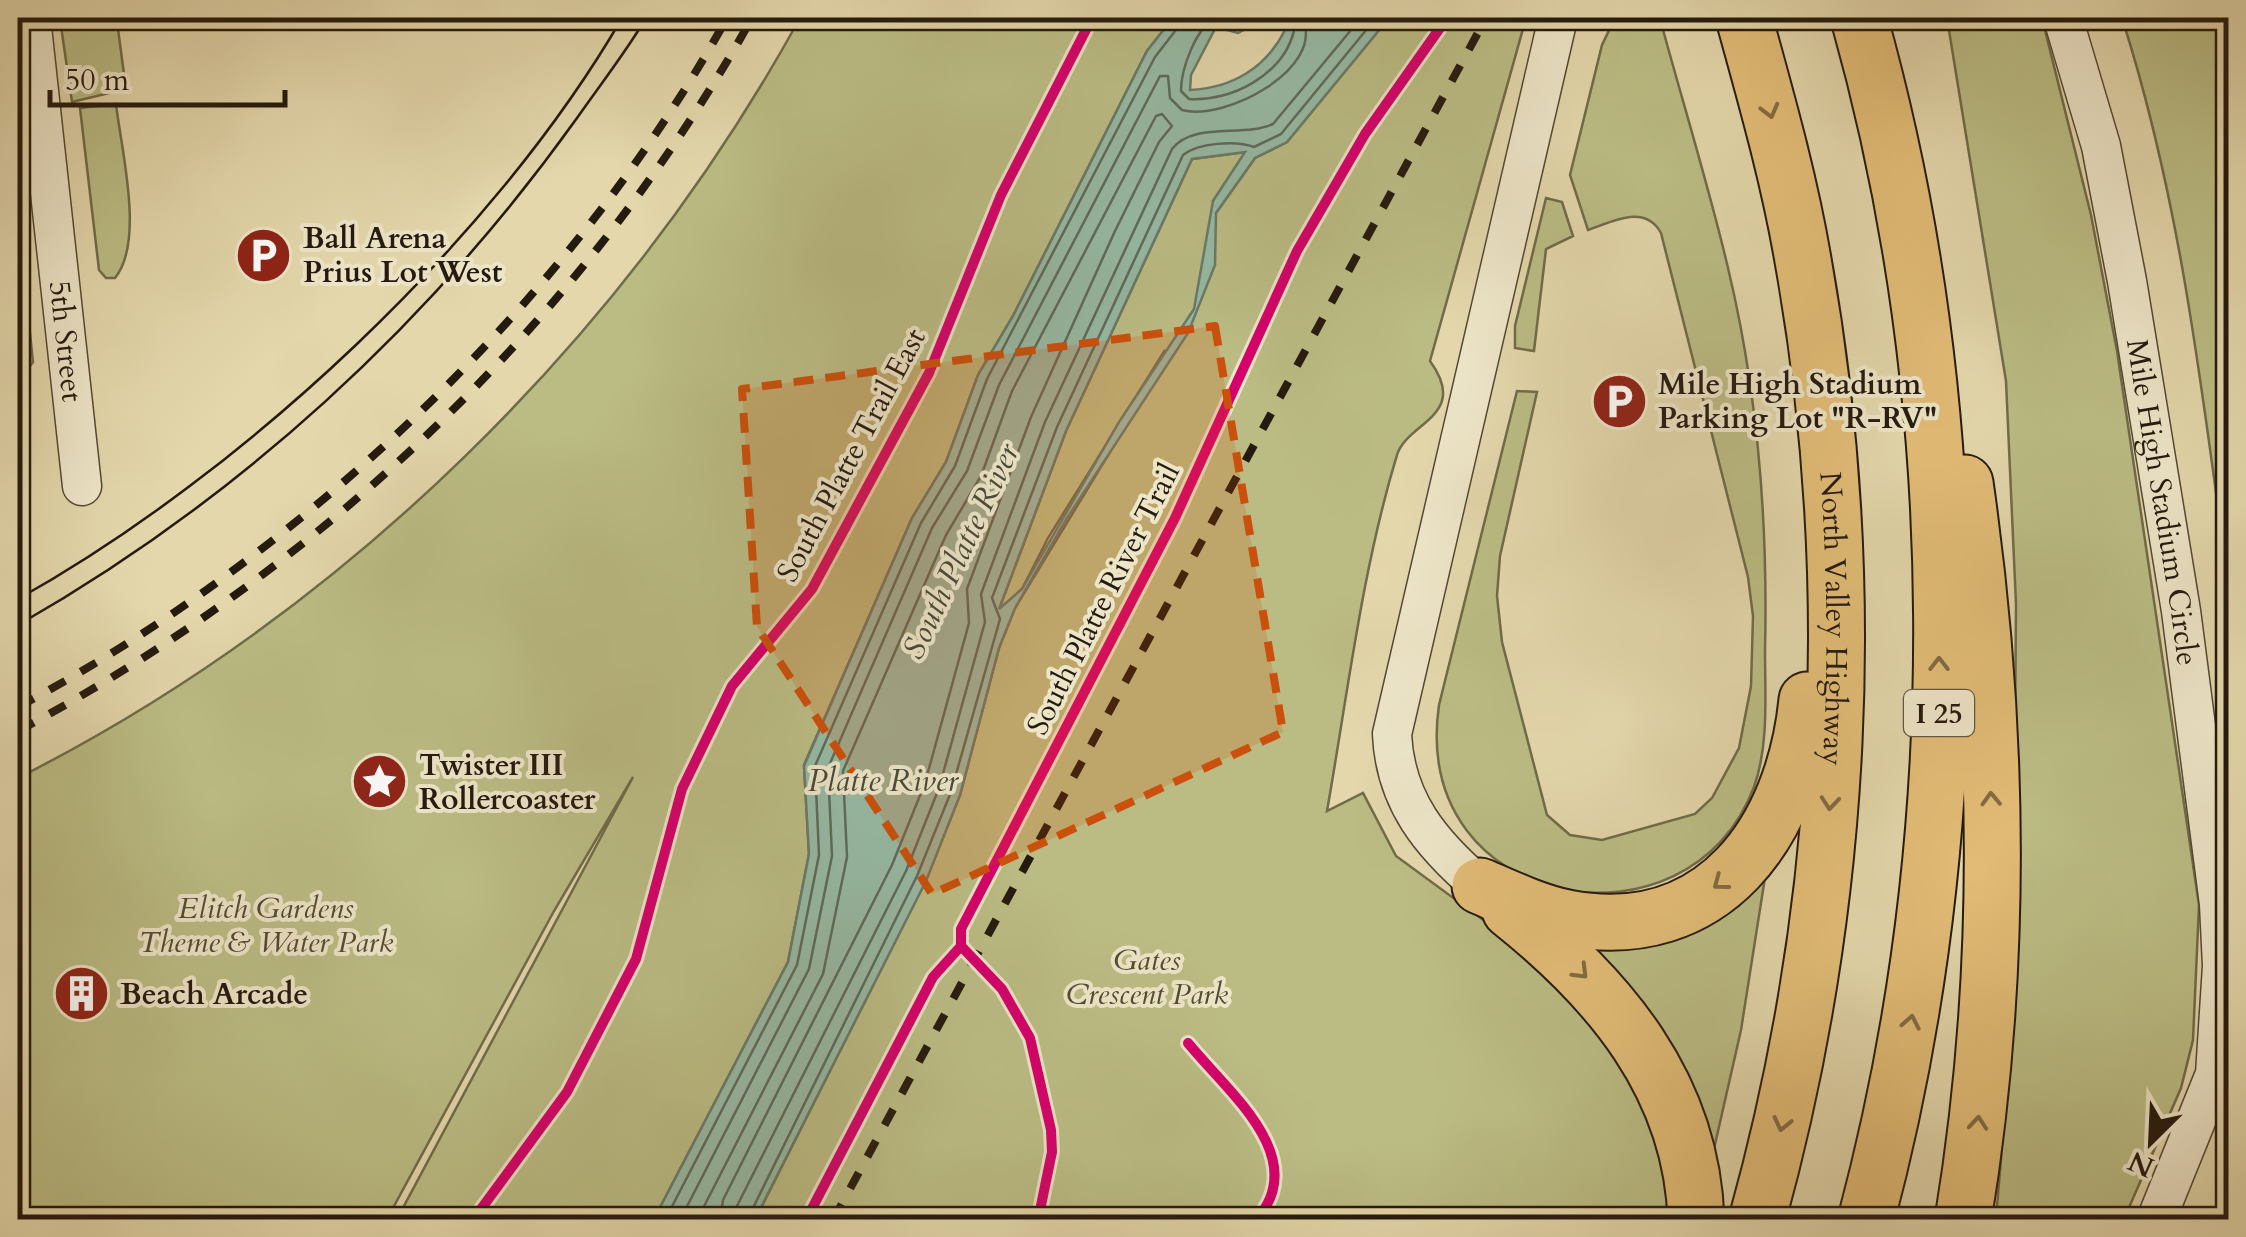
<svg xmlns="http://www.w3.org/2000/svg" width="2246" height="1237" viewBox="0 0 2246 1237" font-family="Cardo,serif">
	<rect width="100%" height="100%" fill="#e3d7ab"/>
	<filter id="stains"><feTurbulence type="fractalNoise" baseFrequency=".002" numOctaves="4"/><feColorMatrix values="0 0 0 0 .2 0 0 0 0 .09 0 0 0 0 .02 0 0 0 .5 -.17"/></filter>
	<radialGradient id="worn" r=".72"><stop offset=".6" stop-color="#630" stop-opacity="0"/><stop offset="1" stop-color="#630" stop-opacity=".3"/></radialGradient>
	<path fill="#bbbc84" stroke="#706b4a" stroke-width="2.5" d="M 84,18 L 139,19 L 118,29 L 126,89 L 72,102 L 61,26 Z
		M 800,18 L 1173,18 L 1147,51 L 1013,316 L 978,375 L 946,462 L 912,518 L 804,765 L 809,854 L 788,962 L 654,1219 L 397,1219 L 633,777 L 554,911 L 387,1219 L 18,1220 L 18,778 C 344,613 624,338 800,18 Z
		M 1389,18 L 1526,18 L 1430,361 C 1470,416 1407,422 1397,455 C 1362,570 1348,692 1327,811 L 1363,793 L 1396,856 L 1542,963 L 1641,1081 L 1675,1219 L 755,1220 L 926,880 L 960,795 L 999,648 L 1015,608 L 1135,411 L 1165,350 L 1048,538 L 1022,589 L 998,612 L 1066,431 L 1192,159 L 1246,152 L 1213,201 L 1216,213 L 1255,158 L 1287,142 Z
		M 1615,18 L 1662,26 C 1684,107 1709,187 1728,268 C 1758,393 1768,523 1765,651 C 1765,695 1769,745 1754,787 C 1690,959 1409,914 1439,705 L 1517,391 L 1537,392 L 1500,556 L 1497,596 L 1502,642 L 1547,815 L 1570,835 L 1602,840 L 1695,814 L 1712,798 L 1739,748 L 1751,686 L 1753,616 L 1748,577 L 1661,233 C 1645,204 1614,221 1588,230 L 1570,175 L 1602,45 Z
		M 1947,18 L 2042,18 L 2091,215 L 2117,351 L 2199,905 L 2193,1040 L 2181,1088 L 2124,1219 L 1996,1219 L 2013,1016 L 2016,604 L 2006,381 Z
		M 2122,18 L 2228,18 L 2228,582 C 2202,391 2181,202 2122,18 Z
		M 116,104 C 121,149 145,241 115,278 L 106,278 L 99,270 L 80,108 Z
		M 1546,198 L 1562,202 L 1573,236 L 1546,249 L 1534,351 L 1515,348 L 1515,326 Z
		M 18,217 L 33,362 L 18,381 Z
		M 1769,852 L 1741,1030 L 1711,1162 L 1584,952 Z"/>
	<path fill="#96baa5" stroke="#697a69" stroke-width="2.5" fill-rule="evenodd" d="M 1173,18 L 1389,18 L 1287,142 L 1255,158 L 1216,213 L 1215,265 L 1188,333 L 1067,518 L 1015,608 L 999,648 L 960,795 L 926,881 L 755,1219 L 654,1219 L 788,962 L 809,854 L 804,766 L 912,518 L 946,462 L 978,375 L 1013,316 L 1147,51 ZM 1267,18 L 1273,29 L 1285,30 C 1266,68 1232,88 1190,90 L 1191,75 L 1216,27 L 1238,33 ZM 1245,152 L 1213,201 L 1194,309 L 1119,422 L 1022,589 L 999,609 L 1066,431 L 1192,159 Z"/>
	<g fill="none" stroke-linecap="round" stroke-linejoin="round">
		<path stroke="#5e6a5a" stroke-width="2.5" d="M 1216,18 C 1196,27 1181,69 1181,91 L 1189,99 C 1231,102 1283,75 1294,31 L 1290,23 L 1278,18
			M 665,1220 L 797,965 L 819,855 L 815,766 L 921,523 L 955,466 L 987,379 L 1155,57 L 1179,26 L 1180,18
			M 680,1220 L 809,969 L 832,856 L 828,768 L 932,528 L 967,471 L 999,385 L 1160,76 L 1168,76 L 1170,98 L 1182,110 C 1224,122 1327,68 1302,18
			M 697,1220 L 823,974 L 847,857 L 843,771 L 946,535 L 981,476 L 1012,391 L 1156,116 L 1162,114 L 1172,126 L 1159,142 L 1115,231 L 1031,417 L 967,589 L 969,623 L 925,783 L 892,865 L 723,1200 L 720,1220
			M 735,1220 L 737,1206 L 906,871 L 939,788 L 985,622 L 981,594 L 1045,422 L 1172,149 C 1194,121 1244,138 1273,124 L 1361,18
			M 747,1220 L 917,876 L 951,792 L 1000,619 L 992,598 L 1057,427 L 1183,155 C 1198,143 1236,140 1254,147 L 1281,134 L 1376,18"/>
		<defs>
			<g id="minor">
				<path id="s1" d="M 31,18 L 82,486"/>
				<path id="s2" d="M 2063,18 L 2101,146 L 2127,281 L 2181,611 L 2219,904 L 2222,966 L 2215,1074 L 2156,1220"/>
				<path d="M 1480,886 C 1431,844 1395,801 1392,734 L 1558,18"/>
			</g>
			<g id="highway">
				<path id="s3" d="M 1744,18 C 1766,98 1789,178 1803,260 C 1860,579 1844,907 1757,1220"/>
				<path d="M 1859,18 C 1967,402 1969,834 1866,1220"/>
				<path d="M 1480,886 C 1508,898 1537,912 1567,918 C 1714,946 1794,831 1807,700"/>
				<path d="M 1510,910 C 1609,989 1692,1086 1696,1220"/>
				<path d="M 1963,1220 C 2003,977 2000,726 1965,483"/>
			</g>
		</defs>
		<use href="#minor" stroke="#544936" stroke-width="41"/>
		<use href="#highway" stroke="#251a0f" stroke-width="59"/>
		<use href="#minor" stroke="#ede5c8" stroke-width="38"/>
		<use href="#highway" stroke="#e2bc76" stroke-width="55"/>
		<path stroke="#251a0f" stroke-width="2.5" d="M 18,599 C 242,474 493,241 622,18
			M 18,625 C 239,499 429,325 577,118 C 600,85 626,52 646,18"/>
		<path stroke="#251a0f" stroke-width="8" stroke-dasharray="18 18" stroke-linecap="butt" d="M 18,707 C 302,556 571,300 727,18
			M 18,731 C 320,570 585,318 752,18
			M 833,1220 L 1486,18"/>
		<defs>
			<path id="cycleway" d="M 1188,1043 C 1228,1092 1312,1158 1256,1220
				M 473,1220 L 567,1092 L 636,959 L 682,789 L 732,686 L 812,589 L 929,373 L 1001,195 L 1092,18
				M 806,1220 L 933,977 L 961,946
				M 1038,1220 L 1052,1152 L 1051,1130 L 1030,1038 L 1002,989 L 961,946 L 961,929 L 1175,518 L 1297,251 L 1365,134 L 1447,18"/>
		</defs>
		<use href="#cycleway" stroke="#ede5c8" stroke-width="16"/>
		<use href="#cycleway" stroke="#d6006c" stroke-width="10"/>
	</g>
	<defs><path id="oneway-chevron" d="M-2-3.5L2.5 0L-2 3.5" fill="none" stroke-width="1.6" stroke-linecap="round" stroke-linejoin="round" transform="scale(2.5)"/></defs>
	<g stroke="#846b42">
		<use href="#oneway-chevron" transform="translate(1770 111) rotate(75)"/>
		<use href="#oneway-chevron" transform="translate(1939 664) rotate(-90)"/>
		<use href="#oneway-chevron" transform="translate(1991 799) rotate(-92)"/>
		<use href="#oneway-chevron" transform="translate(1830 803) rotate(95)"/>
		<use href="#oneway-chevron" transform="translate(1720 883) rotate(143)"/>
		<use href="#oneway-chevron" transform="translate(1581 972) rotate(45)"/>
		<use href="#oneway-chevron" transform="translate(1911 1022) rotate(-79)"/>
		<use href="#oneway-chevron" transform="translate(1978 1123) rotate(-85)"/>
		<use href="#oneway-chevron" transform="translate(1782 1124) rotate(103)"/>
	</g>
	<path fill="#cb500c" fill-opacity="0.2" stroke="#cb500c" stroke-width="8" stroke-dasharray="20 12" stroke-linejoin="round" d="M 1215,326 L 1283,732 L 932,894 L 757,627 L 742,389 Z"/>
	<defs>
		<symbol id="parking-disc" viewBox="-11 -11 22 22"><circle r="9.5" fill="#8f2418" stroke="#ede5c8"/><path d="M-3.5-5.5H1a3.5 3.5 0 0 1 0 7H-1V5.5H-3.5ZM-1-3.4V-.6H.8a1.4 1.4 0 0 0 0-2.8Z" fill="#fff"/></symbol>
		<symbol id="sight-disc" viewBox="-11 -11 22 22"><circle r="9.5" fill="#8f2418" stroke="#ede5c8"/><path d="M0-6L1.8-2.2L6-1.7L2.9 1.2L3.7 5.4L0 3.3L-3.7 5.4L-2.9 1.2L-6-1.7L-1.8-2.2Z" fill="#fff"/></symbol>
		<symbol id="building-disc" viewBox="-11 -11 22 22"><circle r="9.5" fill="#8f2418" stroke="#ede5c8"/><path d="M-4-6H4V6H1V3H-1V6H-4ZM-2.5-4.3h1.7v1.8h-1.7ZM.8-4.3h1.7v1.8H.8ZM-2.5-1h1.7V.8h-1.7ZM.8-1h1.7V.8H.8Z" fill="#fff"/></symbol>
	</defs>
	<g fill-rule="evenodd">
		<use href="#parking-disc" x="232" y="224" width="63" height="63"/>
		<use href="#parking-disc" x="1588" y="370" width="63" height="63"/>
		<use href="#sight-disc" x="348" y="750" width="63" height="63"/>
		<use href="#building-disc" x="50" y="962" width="63" height="63"/>
	</g>
	<g text-anchor="middle" stroke-width="8" stroke-linejoin="round" paint-order="stroke">
		<rect fill="#ede5c8" stroke="#615746" stroke-width="2.5" x="1904" y="690" width="70" height="46" rx="8"/>
		<g font-size="28" font-weight="bold" fill="#251a0f">
			<text x="1939" y="723">I 25</text>
		</g>
		<g font-size="30" font-weight="bold" fill="#251a0f" stroke="#ede5c8" text-anchor="start">
			<text x="303" y="248">Ball Arena<tspan x="303" dy="34">Prius Lot West</tspan></text>
			<text x="1658" y="394">Mile High Stadium<tspan x="1658" dy="34">Parking Lot "R-RV"</tspan></text>
			<text x="419" y="775">Twister III<tspan x="419" dy="34">Rollercoaster</tspan></text>
			<text x="120" y="1004">Beach Arcade</text>
		</g>
		<g font-size="30" fill="#251a0f" stroke="#ede5c8">
			<text dy="10" stroke="none"><textPath href="#s1" startOffset="325">5th Street</textPath></text>
			<text transform="translate(851 455) rotate(-62)" y="10">South Platte Trail East</text>
			<text dy="10" stroke="none"><textPath href="#s2" startOffset="495">Mile High Stadium Circle</textPath></text>
			<text transform="translate(1103 599) rotate(-63)" y="10">South Platte River Trail</text>
			<text dy="10" stroke="none"><textPath href="#s3" startOffset="610">North Valley Highway</textPath></text>
		</g>
		<g font-size="30" font-style="italic" fill="#524b32" stroke="#ede5c8">
			<text x="266" y="918">Elitch Gardens<tspan x="266" dy="34">Theme &amp; Water Park</tspan></text>
			<text x="1147" y="970">Gates<tspan x="1147" dy="34">Crescent Park</tspan></text>
		</g>
		<g font-size="32" font-style="italic" fill="#474a3c" stroke="#ede5c8">
			<text transform="translate(960 551) rotate(-65)" y="11">South Platte River</text>
			<text x="883" y="791">Platte River</text>
		</g>
	</g>
	<rect width="2246" height="1237" fill="none" stroke="#e3d7ab" stroke-width="60"/>
	<rect x="20" y="20" width="2206" height="1197" fill="none" stroke="#251a0f" stroke-width="5"/>
	<rect x="30" y="30" width="2186" height="1177" fill="none" stroke="#251a0f" stroke-width="2.5"/>
	<g transform="translate(2151 1142) rotate(204)" stroke="#ede5c8" stroke-width="8" paint-order="stroke">
	<path d="M0-8L18 38L0 25L-18 38Z" fill="#251a0f"/>
	<text y="-15" font-size="28" font-weight="bold" text-anchor="middle" fill="#251a0f">N</text>
	</g>
	<path d="M50 90v15h235v-15" fill="none" stroke="#251a0f" stroke-width="5"/>
	<text x="65" y="90" font-size="30" fill="#251a0f" stroke="#ede5c8" stroke-width="8" paint-order="stroke">50 m</text>
	<rect width="100%" height="100%" filter="url(#stains)"/>
	<rect width="100%" height="100%" fill="url(#worn)"/>
</svg>
